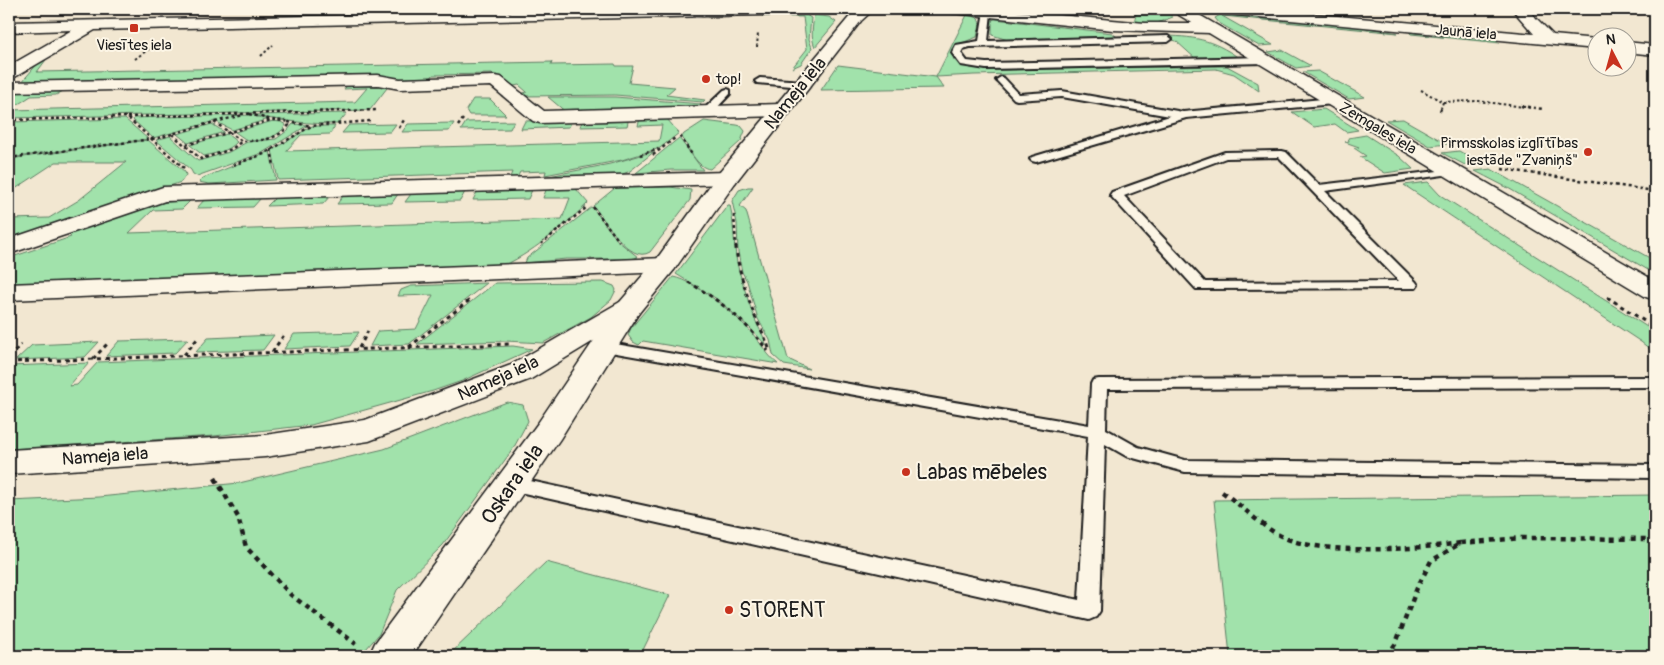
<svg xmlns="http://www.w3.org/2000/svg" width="1664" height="665" viewBox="0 0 1664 665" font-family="Pangolin,sans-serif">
	<rect width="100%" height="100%" fill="#f2e7d1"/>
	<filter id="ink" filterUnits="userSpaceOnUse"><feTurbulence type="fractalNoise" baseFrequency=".02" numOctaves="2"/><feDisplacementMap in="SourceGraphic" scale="10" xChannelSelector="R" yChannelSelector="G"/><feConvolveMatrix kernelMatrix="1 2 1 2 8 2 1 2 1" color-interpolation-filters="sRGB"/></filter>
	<g filter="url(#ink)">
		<path fill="#a1e2ab" stroke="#5e7f64" d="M 900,9 C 922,8 958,9 978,18 L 980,24 L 977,37 L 954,46 L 951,50 L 954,60 L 968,67 L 1000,70 L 1227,66 L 1258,83 L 1259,91 L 1234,74 L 1216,69 L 974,75 L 936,77 L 944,88 L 821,90 L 838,65 L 936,77 L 967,15 Z
			M 1137,9 L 1163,9 L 1173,17 L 1154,24 L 1134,23 Z
			M 806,15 L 811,18 L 809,39 L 812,48 L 801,64 L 792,68 L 807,49 L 803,17 L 762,16 Z
			M 814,15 L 829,17 L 836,22 L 815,47 C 810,36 813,26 814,15 Z
			M 1220,15 L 1243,15 L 1356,26 L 1398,33 L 1222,16 L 1273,45 L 1259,46 L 1219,23 L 1215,18 Z
			M 995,19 L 1112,33 L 1116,36 L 1008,40 L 992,35 L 992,20 Z
			M 93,30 L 48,57 L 37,72 L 552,62 L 551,65 L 615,64 L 616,66 L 633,66 L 629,83 L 675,87 L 666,95 L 705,100 L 703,102 L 615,95 L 523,96 L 520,94 L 527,92 L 519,85 L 514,86 L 492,74 L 433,75 L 429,81 L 21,83 L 38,63 Z
			M 1409,32 L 1443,37 L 1442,35 L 1492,39 L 1500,43 L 1411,34 Z
			M 1160,36 C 1193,36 1212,39 1239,58 L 1197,60 L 1176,41 Z
			M 1282,50 L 1311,66 L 1296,68 L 1268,52 Z
			M 1318,71 L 1365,97 L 1349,99 L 1303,72 Z
			M 369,82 L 387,88 L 370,110 L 9,118 L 9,98 L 12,90 L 67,89 L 56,95 L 31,96 L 9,110 L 355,102 L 367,88 L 344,89 L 349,83 Z
			M 548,97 L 615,97 L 701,104 L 696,108 L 567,113 Z
			M 473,99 L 490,99 L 506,115 L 469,115 L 466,110 Z
			M 1324,109 L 1358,130 L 1346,132 L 1335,124 L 1314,127 L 1292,112 Z
			M 347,113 L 338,124 C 309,124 283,121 254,116 L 269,119 L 232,130 L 215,121 L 153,138 L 133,120 L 134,118 L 161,117 Z
			M 629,118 L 627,126 L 580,127 L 583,119 Z
			M 640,118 L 667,119 L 679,133 L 660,148 L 622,160 L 545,175 L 546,171 L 520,172 L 516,180 L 509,180 L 512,172 L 278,180 L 272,150 L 312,126 L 335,126 L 330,134 L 301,135 L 286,151 L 659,141 L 662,125 L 638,126 Z
			M 125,119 L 148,139 L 9,158 L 9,122 Z
			M 1403,119 L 1447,144 L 1430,146 L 1386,120 Z
			M 572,120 L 569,127 L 521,129 L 525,121 Z
			M 273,121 L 281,122 L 286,125 C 279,137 259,144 245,139 C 242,137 238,134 235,132 Z
			M 514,121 L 510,129 L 461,130 L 466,122 Z
			M 704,121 L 737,125 L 741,126 L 745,131 L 741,141 L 710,169 C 697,168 688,147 682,137 L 684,134 Z
			M 454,123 L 449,131 L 402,132 L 408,124 Z
			M 212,124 L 224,132 L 188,143 L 177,134 Z
			M 293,124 L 308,125 L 262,153 L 197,176 L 193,174 L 191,170 L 156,140 L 170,136 L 198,161 L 229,152 L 247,142 L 276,139 L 287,131 Z
			M 396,124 L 390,132 L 342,133 L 349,125 Z
			M 227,134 L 237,142 C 228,152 215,153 204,156 L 190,145 Z
			M 1366,135 L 1399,156 L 1413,169 L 1385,173 L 1360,157 L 1366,156 L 1354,148 L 1359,147 L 1345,142 L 1349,141 L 1348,138 Z
			M 679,138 L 703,170 L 671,170 L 636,173 Z
			M 148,140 L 185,172 L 186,175 L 181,182 L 9,243 L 9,219 L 49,218 L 79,200 L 126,162 L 56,162 L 9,193 L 9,159 Z
			M 270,151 L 276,180 L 209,184 L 199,182 L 203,178 Z
			M 655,151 L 630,171 L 618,176 L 544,177 L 610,164 Z
			M 1459,151 L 1484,165 L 1465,165 L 1442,153 Z
			M 1491,169 L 1655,261 L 1655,274 L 1508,188 L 1475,171 Z
			M 1428,182 L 1440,195 L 1655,332 L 1655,353 L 1641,342 L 1404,185 Z
			M 670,187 L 691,190 L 690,200 L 650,252 C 629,265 605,218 593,206 L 615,188 Z
			M 748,187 L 753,187 L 740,206 L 746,211 L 788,359 L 809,369 L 784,365 L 773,355 L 770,340 L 758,319 L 747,281 L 742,272 L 738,252 L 737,223 L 732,201 L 739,190 Z
			M 576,189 L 588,203 C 570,221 525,259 501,266 L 176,277 L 143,283 L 9,287 L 9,258 L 71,237 L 66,232 L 158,203 L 191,200 L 182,209 L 153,210 L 129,233 L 562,219 L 570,198 L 543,198 L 546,190 Z
			M 532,190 L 528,199 L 473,200 L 477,192 Z
			M 465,192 L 460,201 L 405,202 L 411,194 Z
			M 398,194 L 392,203 L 337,204 L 343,196 Z
			M 330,196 L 323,204 L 267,206 L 275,198 Z
			M 261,198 L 253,207 L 197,208 L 205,199 Z
			M 728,205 L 730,205 C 735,227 733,250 739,271 C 744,286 748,302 754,316 C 757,327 764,334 766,345 L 750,328 L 717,299 L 676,274 Z
			M 592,207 L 618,241 L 638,257 L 631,259 L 566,259 L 525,263 L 527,258 Z
			M 673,277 C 696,281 742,319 756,338 C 764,348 768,356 778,364 L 643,341 L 639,345 L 633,342 L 628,335 L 631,328 Z
			M 603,282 L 614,286 L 616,290 L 611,300 L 591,317 L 543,343 L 506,341 L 417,344 L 495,283 Z
			M 487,283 L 409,344 L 370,346 L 378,331 L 416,329 L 433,295 L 398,296 L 401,290 L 411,286 Z
			M 359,332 L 350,346 L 284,349 L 294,334 Z
			M 274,335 L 263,350 L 196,352 L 208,338 Z
			M 188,339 L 175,353 L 106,356 L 119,341 Z
			M 99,342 L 85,357 L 16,360 L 32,345 Z
			M 513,346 L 532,349 L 462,381 L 433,391 L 311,425 L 214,436 L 9,449 L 9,366 L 89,363 L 69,386 L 77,385 L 98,362 Z
			M 507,402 L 523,405 L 528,421 L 513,449 L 443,545 L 397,590 L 379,634 L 360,656 L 9,656 L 9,501 L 99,497 L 239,483 L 384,449 Z
			M 1655,495 L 1655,656 L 1230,656 L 1214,500 Z
			M 546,562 L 670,595 L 640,656 L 448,656 Z"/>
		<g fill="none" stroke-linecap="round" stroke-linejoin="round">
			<defs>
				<path id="service" d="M 984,11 L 991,13 L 988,41 L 1168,36 L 1172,39 L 1168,42 L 970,47 L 963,49 L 961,53 L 967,61 L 986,63 L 1265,57 L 1270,60 L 1265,63 L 986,69 L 961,65 L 952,53 L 956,45 L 979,41 Z
					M 1001,77 L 1004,78 L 1019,94 L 1062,91 L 1183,112 L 1333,98 L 1338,101 L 1333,104 L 1186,118 L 1036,162 L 1032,161 L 1030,159 L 1032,157 L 1170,116 L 1062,97 L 1017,100 L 1014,99 L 998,82 L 996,80 Z
					M 760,78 L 803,81 L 808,84 L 803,87 L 757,83 L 755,81 Z
					M 727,89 L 730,90 L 730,94 L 711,114 L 703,114 L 703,110 L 724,90 Z
					M 1282,151 L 1286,152 L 1319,185 L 1455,169 L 1457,171 L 1455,173 L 1451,174 L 1325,191 L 1416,282 L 1418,285 L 1416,288 L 1196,289 L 1110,195 L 1112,192 L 1225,152 ZM 1279,157 L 1399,281 L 1205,282 L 1124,196 L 1226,158 Z
					M 604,342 L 1089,425 L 1091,384 L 1093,380 L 1099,379 L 1655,377 L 1655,387 L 1107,389 L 1106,429 L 1138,447 L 1185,460 L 1655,465 L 1655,478 L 1185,472 L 1126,456 L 1105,444 L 1100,611 L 1096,617 L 1089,620 L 506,489 L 503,484 L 506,479 L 512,477 L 1079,600 L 1088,436 L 599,350 L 596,347 L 599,344 Z"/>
				<path id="minor" d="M 656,9 L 857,9 L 855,12 L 850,13 L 95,30 L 15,77 L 9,78 L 9,66 L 72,30 L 9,32 L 9,22 Z
					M 946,9 L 993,9 L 1145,23 L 1210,23 L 1215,25 L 1218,28 L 1215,31 L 1210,33 L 1113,30 L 953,13 L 948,12 Z
					M 1209,9 L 1261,9 L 1534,34 L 1512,9 L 1527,9 L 1553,35 L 1596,39 L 1596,49 L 1216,13 L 1211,12 Z
					M 1626,42 L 1655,45 L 1655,55 L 1626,52 Z
					M 378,75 L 400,79 L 495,76 L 501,77 L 544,111 L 781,104 L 788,106 L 790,110 L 788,114 L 781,116 L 540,123 L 533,121 L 491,86 L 400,89 L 378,85 L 9,92 L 9,82 Z
					M 727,172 L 735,173 L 738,178 L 735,183 L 727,184 L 165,201 L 9,254 L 9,239 L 163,187 Z
					M 665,258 L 674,260 L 677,265 L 674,270 L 665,272 L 9,300 L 9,284 Z
					M 629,300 L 638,302 L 642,308 L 560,439 L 412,656 L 369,656 L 375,643 L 538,423 L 620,302 Z"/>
				<path id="tertiary" d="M 858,9 L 874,9 L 861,21 L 735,183 L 674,270 L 638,314 L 531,379 L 369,441 L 265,457 L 9,474 L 9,450 L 265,435 L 365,420 L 511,365 L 620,302 L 656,260 L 719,173 L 851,15 Z
					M 1172,9 L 1189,9 L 1655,281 L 1655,300 L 1646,297 L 1174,12 Z"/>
			</defs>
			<use href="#service" stroke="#1c1c1c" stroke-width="4"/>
			<use href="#minor" stroke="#1c1c1c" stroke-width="3"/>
			<use href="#tertiary" stroke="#1c1c1c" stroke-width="3"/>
			<path stroke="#1c1c1c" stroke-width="2" stroke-dasharray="2.5 2.5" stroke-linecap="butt" d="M 757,47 L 758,33
				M 261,56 L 273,45
				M 135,59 L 150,48
				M 1421,90 L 1443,102 L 1441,108
				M 1443,102 L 1478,101 L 1532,108"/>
			<path stroke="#1c1c1c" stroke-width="2.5" stroke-dasharray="3 3" stroke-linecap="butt" d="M 1521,106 L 1543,109
				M 1440,111 L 1442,106
				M 249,114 L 272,120
				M 127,117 L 378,110
				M 9,120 L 127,117 L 184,168
				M 214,122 L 242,141 L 232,149 L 201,159 L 172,134 Z
				M 215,122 L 243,115
				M 288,122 L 311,126
				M 458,126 L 463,119
				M 399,128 L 404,120
				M 680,136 L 693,156
				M 186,145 L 271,120 L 285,121 L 289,125 C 278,140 261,141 243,141
				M 271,149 L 274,166
				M 640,155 L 658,149
				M 653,155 L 675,138
				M 9,158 L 159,138 L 172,134
				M 233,165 L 264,154 L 311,126 L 370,121
				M 1502,169 L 1655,191
				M 593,207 L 619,241
				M 734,215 L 736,247
				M 541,244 L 587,207"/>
			<path stroke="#1c1c1c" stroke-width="3" stroke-dasharray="4 4" stroke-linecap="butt" d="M 736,246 C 737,267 748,299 756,319 C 761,330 767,340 770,352
				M 688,282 C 720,300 746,322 768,351
				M 1607,297 L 1655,328
				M 409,347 L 471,299
				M 359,348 L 368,331
				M 272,352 L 284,335
				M 184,355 L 198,338
				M 9,357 L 21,345
				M 93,359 L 109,342
				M 9,362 L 510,344"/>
			<path stroke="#1c1c1c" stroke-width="4.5" stroke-dasharray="5 5" stroke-linecap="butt" d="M 215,478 L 238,517 L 246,547 L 291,595 L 356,644
				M 1222,492 C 1243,506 1260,526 1283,537 C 1323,556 1417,549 1461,543
				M 1387,656 L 1396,643 L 1417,588 L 1431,561 L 1461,543 L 1522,538 L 1655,539"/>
			<use href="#service" fill="#fcf5e5" fill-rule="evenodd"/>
			<use href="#minor" fill="#fcf5e5" fill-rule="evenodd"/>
			<use href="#tertiary" fill="#fcf5e5" fill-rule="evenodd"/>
		</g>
	</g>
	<g fill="#c8321e" stroke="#fcf5e5" stroke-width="2">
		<rect x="129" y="23" width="10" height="10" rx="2.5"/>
		<circle cx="706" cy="79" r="5"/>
		<circle cx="1588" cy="152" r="5"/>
		<circle cx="906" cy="472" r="5"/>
		<circle cx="729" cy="610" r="5"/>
	</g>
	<g text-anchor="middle" stroke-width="4" stroke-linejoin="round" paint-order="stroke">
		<g font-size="15" fill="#1c1c1c" stroke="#fcf5e5">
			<text transform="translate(1466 32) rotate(5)" y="5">Jaunā iela</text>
			<text transform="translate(1378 128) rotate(31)" y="5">Zemgales iela</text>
		</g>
		<g font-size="15" fill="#1c1c1c" stroke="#fcf5e5">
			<text x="134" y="50">Viesītes iela</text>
			<text x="716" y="84" text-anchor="start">top!</text>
			<text x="1578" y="148" text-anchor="end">Pirmsskolas izglītības<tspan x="1578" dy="17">iestāde "Zvaniņš"</tspan></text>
		</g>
		<g font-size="18" fill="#1c1c1c" stroke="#fcf5e5">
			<text transform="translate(795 93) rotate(-51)" y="6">Nameja iela</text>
			<text transform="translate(498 378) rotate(-24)" y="6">Nameja iela</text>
			<text transform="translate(105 456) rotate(-4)" y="6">Nameja iela</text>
		</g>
		<g font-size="21" fill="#1c1c1c" stroke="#fcf5e5" text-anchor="start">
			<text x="916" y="479">Labas mēbeles</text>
			<text x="739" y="617">STORENT</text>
		</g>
		<g font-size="21" fill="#1c1c1c" stroke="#fcf5e5">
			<text transform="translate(512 484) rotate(-55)" y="7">Oskara iela</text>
		</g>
	</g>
	<rect width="1664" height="665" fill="none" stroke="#fcf5e5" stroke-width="30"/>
	<rect x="15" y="15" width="1634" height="635" fill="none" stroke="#1c1c1c" stroke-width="2" filter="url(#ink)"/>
	<g transform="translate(1612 52) rotate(354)"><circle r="24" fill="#fcf5e5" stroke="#a29e95"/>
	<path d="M0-4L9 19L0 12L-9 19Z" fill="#c8321e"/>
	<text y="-8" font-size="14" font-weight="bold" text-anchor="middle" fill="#1c1c1c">N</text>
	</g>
</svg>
